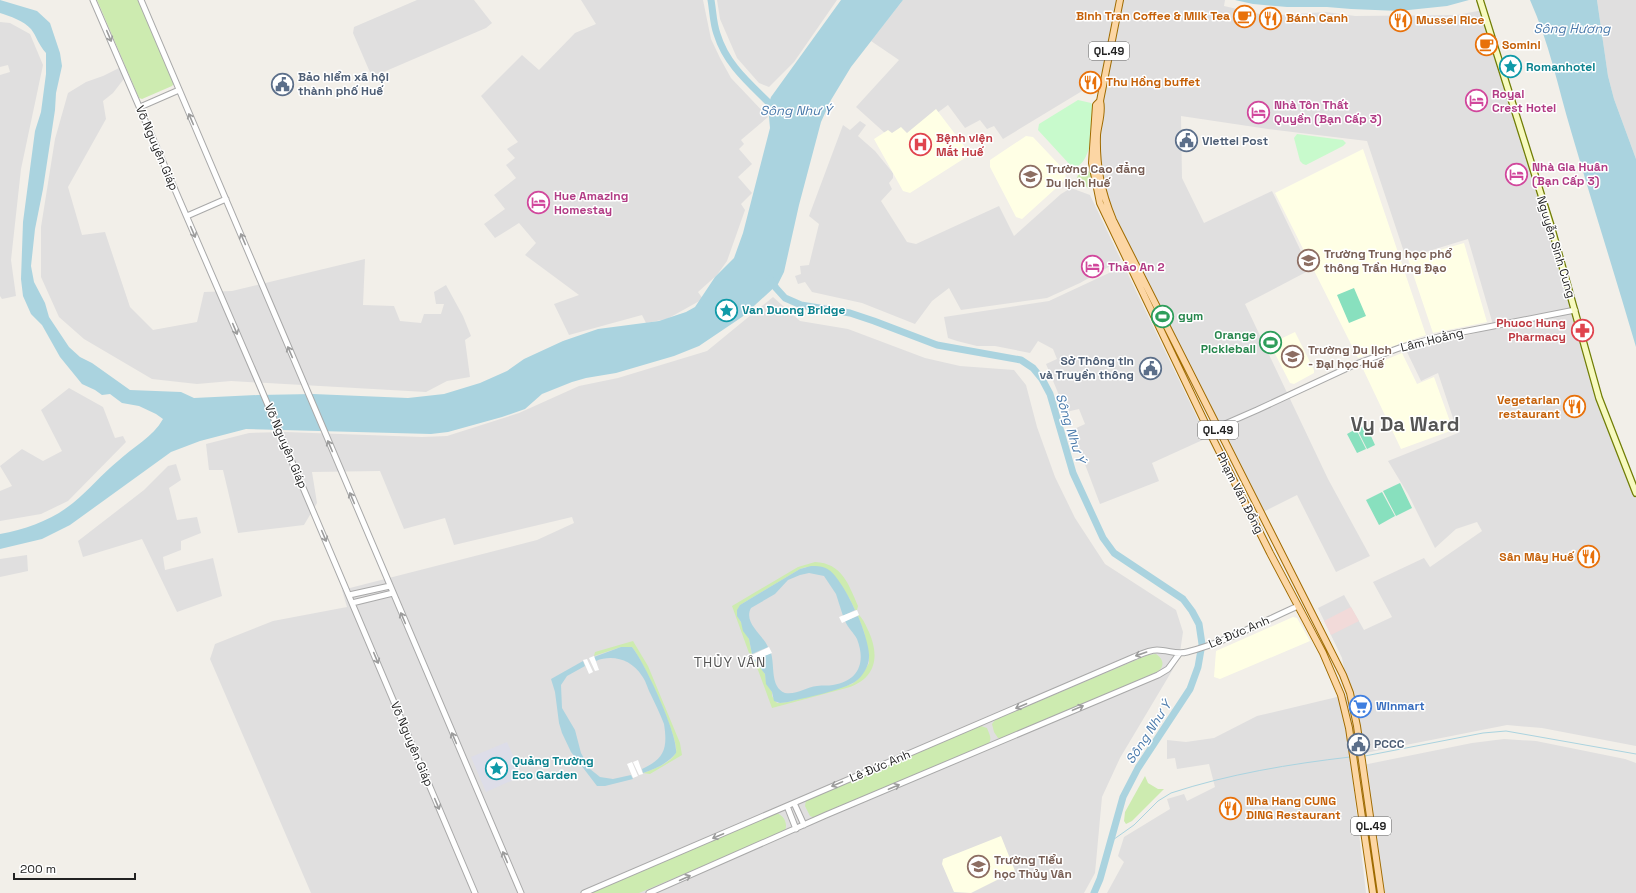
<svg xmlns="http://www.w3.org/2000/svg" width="1636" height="893" viewBox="0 0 1636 893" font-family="'Space Grotesk',sans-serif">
	<rect width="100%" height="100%" fill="#f2efe9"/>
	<path fill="#e0dfdf" d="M 417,0 L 474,0 L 492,23 L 486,28 L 372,77 L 353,33 L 354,27 Z
		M 581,0 L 703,0 L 711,39 L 720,58 L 731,78 L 768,117 L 741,140 L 744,144 L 739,149 L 752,164 L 738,177 L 752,193 L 741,204 L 745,210 L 727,261 L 717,275 L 698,292 L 703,299 L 667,319 L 646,323 L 642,315 L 569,335 L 554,304 L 579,295 L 525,255 L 536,243 L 519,223 L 495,238 L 484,224 L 505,209 L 494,195 L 516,178 L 506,165 L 515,158 L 507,149 L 518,142 L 481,96 L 522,55 L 539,70 L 575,33 L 596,24 Z
		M 717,0 L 837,0 L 794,62 L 769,87 L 759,83 L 737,58 L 720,19 Z
		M 903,0 L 1225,0 L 1224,6 L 1268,16 L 1326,12 L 1355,16 L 1457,15 L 1483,10 L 1520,120 L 1591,375 L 1636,499 L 1636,746 L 1542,728 L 1507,725 L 1350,756 L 1366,893 L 1107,893 L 1124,862 L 1118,856 L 1124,837 L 1170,809 L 1167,799 L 1184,794 L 1187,801 L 1215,787 L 1209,764 L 1177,769 L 1175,758 L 1167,759 L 1167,740 L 1186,742 L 1214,738 L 1257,716 L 1337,697 L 1350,697 L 1342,658 L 1318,608 L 1344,595 L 1364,630 L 1392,617 L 1373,582 L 1424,558 L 1430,567 L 1482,531 L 1477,522 L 1456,529 L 1435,548 L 1408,494 L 1388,461 L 1458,433 L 1438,373 L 1421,381 L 1407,352 L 1494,328 L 1468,239 L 1406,258 L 1367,141 L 1268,129 L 1181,116 L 1182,178 L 1204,223 L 1272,191 L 1310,270 L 1245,304 L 1328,479 L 1370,556 L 1336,572 L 1297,495 L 1259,514 L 1109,213 L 1099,176 L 1100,119 L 1105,69 L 1092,85 L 1003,139 L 994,126 L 987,129 L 980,120 L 965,128 L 948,105 L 896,143 L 856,107 L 899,60 L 871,41 Z
		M 1597,0 L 1636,0 L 1636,159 L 1614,99 L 1608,76 Z
		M 0,22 L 10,23 L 30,34 L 43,65 L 21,169 L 11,260 L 16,296 L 2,299 L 0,296 L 0,75 L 10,72 L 8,65 L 0,67 Z
		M 127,64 L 130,71 L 113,93 L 103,101 L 106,119 L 68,187 L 82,235 L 105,232 L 130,307 L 153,330 L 197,322 L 204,292 L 232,291 L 365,259 L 363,305 L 394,306 L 400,321 L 421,323 L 424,314 L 441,314 L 444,304 L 436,304 L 434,292 L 446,285 L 463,316 L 471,336 L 465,340 L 470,377 L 447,381 L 426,392 L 231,381 L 197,384 L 152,379 L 84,339 L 59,317 L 41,277 L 41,227 L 55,139 L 68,93 L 86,82 L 103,76 Z
		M 860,121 L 866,125 L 858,136 L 875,151 L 893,173 L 893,178 L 889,183 L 892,189 L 881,201 L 907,242 L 916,244 L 999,206 L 1014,236 L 1061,194 L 1071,188 L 1090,195 L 1121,260 L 1080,283 L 1047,298 L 961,310 L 949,288 L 932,301 L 915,324 L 862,303 L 812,292 L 805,282 L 798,284 L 795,276 L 801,274 L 800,266 L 809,265 L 819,224 L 809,216 L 843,125 L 850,130 Z
		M 1124,266 L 1207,438 L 1152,463 L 1159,481 L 1100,504 L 1072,430 L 1085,424 L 1079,409 L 1066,412 L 1046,364 L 1057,359 L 1053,349 L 1038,341 L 1030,353 L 995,346 L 977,346 L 957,341 L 948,338 L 944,317 L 1049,301 Z
		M 773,297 L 800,321 L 848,329 L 925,358 L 960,366 L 1014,370 L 1026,385 L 1037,427 L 1055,477 L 1075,518 L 1105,564 L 1176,610 L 1183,632 L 1179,659 L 1120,758 L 1102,797 L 1095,873 L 1084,893 L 311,893 L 210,659 L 215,644 L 273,621 L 347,607 L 342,590 L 537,540 L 574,523 L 572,517 L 454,545 L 445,518 L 404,529 L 380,471 L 312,472 L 317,503 L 304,525 L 238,533 L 223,470 L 209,470 L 206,444 L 249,433 L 285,432 L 422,437 L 447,436 L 519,413 L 579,386 L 618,378 L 707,351 Z
		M 69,388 L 103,407 L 115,438 L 123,436 L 126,442 L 68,501 L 41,514 L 0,521 L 0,491 L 12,486 L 0,466 L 22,449 L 43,461 L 62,451 L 41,410 Z
		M 176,464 L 181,480 L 169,488 L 177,520 L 197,517 L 201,533 L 181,541 L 181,550 L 163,557 L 165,570 L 213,558 L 222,596 L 177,612 L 142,539 L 83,557 L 78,541 L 144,490 L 168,466 Z
		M 27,555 L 28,571 L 0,577 L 0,559 Z
		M 1504,739 L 1536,741 L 1625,759 L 1636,763 L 1636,893 L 1383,893 L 1363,765 L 1472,743 Z"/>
	<path fill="#f2dad9" d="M 1351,607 L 1359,621 L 1331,635 L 1324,621 Z"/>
	<path fill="#ffffe5" d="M 936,109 L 968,151 L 968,156 L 910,193 L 903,191 L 874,139 L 888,130 L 892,133 L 901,127 L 907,133 Z
		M 1026,136 L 1033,137 L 1066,172 L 1065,180 L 1022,219 L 1016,217 L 990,167 L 990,160 Z
		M 1363,149 L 1426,335 L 1358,358 L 1275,193 Z
		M 1464,243 L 1487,322 L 1433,333 L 1408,259 Z
		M 1295,332 L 1314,370 L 1314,373 L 1294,384 L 1290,383 L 1270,344 Z
		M 1402,353 L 1417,384 L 1434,377 L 1453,430 L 1401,449 L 1363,369 Z
		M 1293,617 L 1297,618 L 1310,641 L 1220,679 L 1214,677 L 1216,651 Z
		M 1001,836 L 1015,871 L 971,893 L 954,892 L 942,864 L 943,859 Z"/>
	<path fill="#cdebb0" d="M 97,0 L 138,0 L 174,83 L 172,86 L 142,99 L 139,98 Z
		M 1087,170 C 1092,173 1095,181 1093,187 L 1089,189 L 1077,178 L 1078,175 Z
		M 815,562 C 842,563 849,585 858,606 L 857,610 L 855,610 C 842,580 834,580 806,567 L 800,569 L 740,605 L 739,618 L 749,639 L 752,655 L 749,653 L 732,606 L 798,567 Z
		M 859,615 C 864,620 866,626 869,632 C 879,655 877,677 850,687 L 772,708 L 758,670 L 753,663 L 754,660 L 765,674 L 766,681 L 772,692 L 772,696 L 777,703 L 788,702 L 852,684 L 857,680 L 865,670 L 869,663 L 869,656 L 864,632 L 858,616 Z
		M 633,641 L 648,666 L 680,743 L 682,755 L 650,774 L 643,773 C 652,770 673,762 676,752 C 680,740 642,658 632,647 L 621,647 L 594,656 L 595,652 Z
		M 1156,654 C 1164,659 1165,667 1157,672 L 1003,738 L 998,738 L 994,732 L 992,724 L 995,720 L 1148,655 Z
		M 981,726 L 987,728 C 989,734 993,739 988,744 L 815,818 L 810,816 L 805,806 L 806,800 Z
		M 1145,776 L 1148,783 L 1158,789 L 1164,789 L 1132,821 L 1126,824 L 1124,821 L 1125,812 Z
		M 777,813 C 784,816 788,823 785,831 L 639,893 L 588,893 Z"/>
	<path fill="#c8facc" d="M 1078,100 L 1091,103 C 1098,112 1091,171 1072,167 L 1038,130 L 1039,124 Z
		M 1297,134 L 1343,140 L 1346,143 L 1343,146 L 1306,165 L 1303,164 L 1300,161 L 1294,138 Z"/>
	<path fill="#88e0be" d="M 1354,288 L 1366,316 L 1349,323 L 1337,295 Z
		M 1366,425 L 1375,445 L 1367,449 L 1357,429 Z
		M 1356,429 L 1366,449 L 1357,453 L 1347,434 Z
		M 1400,483 L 1412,508 L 1396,516 L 1383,491 Z
		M 1382,492 L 1395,516 L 1379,525 L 1366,500 Z"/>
	<path fill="#dddde8" d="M 507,742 L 522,776 L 486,792 L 471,757 Z"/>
	<path fill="#aad3df" d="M 0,0 L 37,11 L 50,23 L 60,53 L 62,66 L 56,93 L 55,110 L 43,189 L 35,229 L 31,266 L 34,282 L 45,303 L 49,317 L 69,347 L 80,357 L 92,363 L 130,390 L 181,392 L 194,398 L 258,395 L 313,394 L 408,398 L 444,394 L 480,383 L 507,371 L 524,359 L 563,341 L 598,329 L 659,321 L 686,312 L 695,307 L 715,277 L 734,258 L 743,233 L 770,128 L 768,106 L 771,97 L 841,0 L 903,0 L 851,67 L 831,100 L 821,122 L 799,205 L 784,272 L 778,284 L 742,317 L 699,346 L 674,356 L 616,373 L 586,378 L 572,382 L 542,394 L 525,409 L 502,417 L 448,432 L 431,434 L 246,429 L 200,441 L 171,452 L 70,525 L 42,539 L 0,549 L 0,534 C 27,529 52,520 73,503 C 89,490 102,474 118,461 C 133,447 153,437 163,419 L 156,414 L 139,406 L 122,403 L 110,394 L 102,395 L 95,390 L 82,384 L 60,357 L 42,325 L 31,314 L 23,296 L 21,279 L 23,222 L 35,131 L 41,112 L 46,74 L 46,53 C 38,44 37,37 31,29 C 24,21 10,16 0,13 Z
		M 1235,0 L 1469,0 L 1447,6 L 1399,11 L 1351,9 L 1327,7 L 1287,7 L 1253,4 Z
		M 1530,0 L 1597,0 L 1608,76 L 1614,99 L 1636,159 L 1636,347 C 1615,275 1592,203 1571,131 C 1558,87 1549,42 1530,0 Z
		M 811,566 C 817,566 824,566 829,570 C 838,576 851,600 855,610 L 843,616 L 836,594 L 824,576 L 809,573 L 800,575 L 788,580 L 775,594 L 751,608 C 743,623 763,635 768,647 L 752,654 L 749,639 L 743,631 L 741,622 L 737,616 L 737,610 L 740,605 L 800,569 Z
		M 858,616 C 862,625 870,648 869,657 C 869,666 863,676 856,681 C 844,690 804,698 788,702 L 780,703 L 774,701 L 772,692 L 766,684 L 765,674 L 754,660 L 771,653 C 775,666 770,687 785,693 C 797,695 806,687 817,686 C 823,685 828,686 833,685 C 859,681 866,662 857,639 C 854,633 848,628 845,621 Z
		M 621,647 L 632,647 C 644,661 679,736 676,753 C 668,763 656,769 643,773 L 642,769 C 664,759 668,749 664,724 C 660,714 655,703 650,693 C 647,687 646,681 642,676 C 632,660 613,654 596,661 L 594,657 Z
		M 583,661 L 585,666 L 567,676 L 561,685 L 562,708 L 575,730 L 581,753 L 590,769 L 600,777 L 613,779 L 631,775 L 633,779 L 605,786 L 597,786 L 571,752 L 562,733 L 559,723 L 555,692 L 551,679 Z
		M 498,762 L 501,770 L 493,773 L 490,765 Z"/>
	<path fill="#fff" d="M 857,610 L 859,615 L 842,623 L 839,617 Z
		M 769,647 L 772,653 L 754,660 L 752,655 Z
		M 594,656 L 599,670 L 595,671 L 589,658 Z
		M 587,659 L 593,672 L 589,674 L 583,660 Z
		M 638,760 L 643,774 L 639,775 L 633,762 Z
		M 632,762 L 638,776 L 633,778 L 627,764 Z"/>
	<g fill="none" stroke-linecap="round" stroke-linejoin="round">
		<path stroke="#aad3df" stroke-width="1" d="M 1365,756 L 1483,733 L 1506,731 L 1636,754
			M 1110,842 L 1134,825 L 1158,801 L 1171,793 C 1229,774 1290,764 1350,757"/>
		<path stroke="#aad3df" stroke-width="7" d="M 711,0 C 713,11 713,23 717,34 C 727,67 753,86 776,110
			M 770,279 L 776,288 L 785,298 L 801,305 L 850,313 L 874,321 L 937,345 L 1021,360 L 1033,368 L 1042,379 L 1050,394 L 1073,473 L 1103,538 L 1114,553 L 1183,599 L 1192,611 L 1199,624 L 1202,644 L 1198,667 L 1190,689 L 1138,768 L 1123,797 L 1100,879 L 1094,893"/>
		<defs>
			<path id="tertiary" d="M 93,0 L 259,384 L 475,893
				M 141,0 L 521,893
				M 140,107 L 179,90
				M 187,216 L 226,199
				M 1209,431 L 1257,410 L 1356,364 L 1402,347 L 1442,336 L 1575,310
				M 349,595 L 390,586
				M 352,603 L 393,593
				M 794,803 L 804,825
				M 787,806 L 796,829
				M 584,893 L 1134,657 C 1141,654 1149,650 1157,650 C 1169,650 1176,655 1187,652 C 1226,642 1262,622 1298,606
				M 649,893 L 826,815 L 1158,675 L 1168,669 L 1179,654"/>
			<path id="secondary" d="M 1480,0 L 1551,226 L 1599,398 L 1636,493"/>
			<path id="primary" d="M 1120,0 L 1100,101 C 1103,112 1098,124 1097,135 C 1096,166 1101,191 1113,220 L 1343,675 L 1350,693 L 1357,726 L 1381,893
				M 1100,101 L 1096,105 L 1092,163 L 1100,203 L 1209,431 L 1270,553 L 1323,653 L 1341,695 L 1349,728 L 1373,893"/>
		</defs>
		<use href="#tertiary" stroke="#a9a9a9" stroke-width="7"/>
		<use href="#secondary" stroke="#707d05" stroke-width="8"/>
		<use href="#primary" stroke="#a06b00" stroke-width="8"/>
		<use href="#tertiary" stroke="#fff" stroke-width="5"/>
		<use href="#secondary" stroke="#f7fabf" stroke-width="5.5"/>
		<use href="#primary" stroke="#fcd6a4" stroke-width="6"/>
	</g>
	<defs><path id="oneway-shaft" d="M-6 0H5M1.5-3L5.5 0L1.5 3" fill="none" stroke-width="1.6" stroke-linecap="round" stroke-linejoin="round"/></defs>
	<g stroke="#9c9c9c">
		<use href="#oneway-shaft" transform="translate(109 36) rotate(67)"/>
		<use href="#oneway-shaft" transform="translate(191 119) rotate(-113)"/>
		<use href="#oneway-shaft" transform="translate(193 232) rotate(67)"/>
		<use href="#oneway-shaft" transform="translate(243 239) rotate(-113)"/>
		<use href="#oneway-shaft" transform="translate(235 329) rotate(67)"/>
		<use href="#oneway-shaft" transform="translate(290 352) rotate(-113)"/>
		<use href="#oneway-shaft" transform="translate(330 446) rotate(-113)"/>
		<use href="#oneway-shaft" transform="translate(352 498) rotate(-113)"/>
		<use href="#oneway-shaft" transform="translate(324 536) rotate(67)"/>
		<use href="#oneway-shaft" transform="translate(403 618) rotate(-113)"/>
		<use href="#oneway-shaft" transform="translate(1141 654) rotate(161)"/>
		<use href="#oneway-shaft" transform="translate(376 658) rotate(67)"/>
		<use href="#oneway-shaft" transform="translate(1021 706) rotate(157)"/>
		<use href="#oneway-shaft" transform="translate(1078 708) rotate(-23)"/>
		<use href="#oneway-shaft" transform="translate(454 738) rotate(-113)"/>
		<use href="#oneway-shaft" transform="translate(837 784) rotate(157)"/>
		<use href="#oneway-shaft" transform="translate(894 787) rotate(-23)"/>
		<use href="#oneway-shaft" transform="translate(437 804) rotate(67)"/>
		<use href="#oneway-shaft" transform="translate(718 836) rotate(157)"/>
		<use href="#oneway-shaft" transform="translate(505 857) rotate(-113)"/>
		<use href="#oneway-shaft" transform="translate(685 878) rotate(-24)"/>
	</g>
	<defs>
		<symbol id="cafe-ring" viewBox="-11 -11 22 22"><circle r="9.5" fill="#fff" stroke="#e8710a" stroke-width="1.5"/><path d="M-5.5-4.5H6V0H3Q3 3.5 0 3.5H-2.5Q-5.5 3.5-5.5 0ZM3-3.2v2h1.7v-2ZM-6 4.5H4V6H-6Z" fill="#e8710a"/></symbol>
		<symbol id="restaurant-ring" viewBox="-11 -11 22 22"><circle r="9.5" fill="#fff" stroke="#e8710a" stroke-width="1.5"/><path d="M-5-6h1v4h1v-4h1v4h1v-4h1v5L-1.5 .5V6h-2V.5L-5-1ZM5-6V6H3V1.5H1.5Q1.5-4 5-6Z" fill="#e8710a"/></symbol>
		<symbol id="sight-ring" viewBox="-11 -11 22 22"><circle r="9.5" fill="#fff" stroke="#0f9aa8" stroke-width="1.5"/><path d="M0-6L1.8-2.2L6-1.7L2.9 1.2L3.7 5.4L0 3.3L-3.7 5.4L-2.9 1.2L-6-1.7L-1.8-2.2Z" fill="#0f9aa8"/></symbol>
		<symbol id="civic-ring" viewBox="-11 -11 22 22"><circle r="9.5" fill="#fff" stroke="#5c6f8a" stroke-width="1.5"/><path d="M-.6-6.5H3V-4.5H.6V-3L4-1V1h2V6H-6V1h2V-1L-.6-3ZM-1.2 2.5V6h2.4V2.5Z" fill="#5c6f8a"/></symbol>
		<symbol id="hotel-ring" viewBox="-11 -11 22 22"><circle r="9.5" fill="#fff" stroke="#d1479c" stroke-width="1.5"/><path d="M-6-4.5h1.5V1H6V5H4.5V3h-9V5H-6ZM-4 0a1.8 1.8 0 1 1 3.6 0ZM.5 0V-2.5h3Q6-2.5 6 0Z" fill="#d1479c"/></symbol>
		<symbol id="hospital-ring" viewBox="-11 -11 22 22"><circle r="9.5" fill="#fff" stroke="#e0444e" stroke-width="1.5"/><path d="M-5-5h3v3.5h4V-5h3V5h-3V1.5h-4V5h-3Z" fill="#e0444e"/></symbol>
		<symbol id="university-ring" viewBox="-11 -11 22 22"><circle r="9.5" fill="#fff" stroke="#8d6e63" stroke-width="1.5"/><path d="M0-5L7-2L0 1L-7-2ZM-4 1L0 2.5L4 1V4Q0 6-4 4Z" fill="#8d6e63"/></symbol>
		<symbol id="school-ring" viewBox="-11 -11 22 22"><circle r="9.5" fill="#fff" stroke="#8d6e63" stroke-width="1.5"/><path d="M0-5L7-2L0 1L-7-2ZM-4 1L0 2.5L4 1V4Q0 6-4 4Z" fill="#8d6e63"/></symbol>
		<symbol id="stadium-ring" viewBox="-11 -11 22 22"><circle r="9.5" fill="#fff" stroke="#2e9e5b" stroke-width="1.5"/><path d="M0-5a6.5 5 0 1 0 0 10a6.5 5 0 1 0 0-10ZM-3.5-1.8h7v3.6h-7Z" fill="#2e9e5b"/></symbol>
		<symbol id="pharmacy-ring" viewBox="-11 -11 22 22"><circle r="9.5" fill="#fff" stroke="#e0444e" stroke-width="1.5"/><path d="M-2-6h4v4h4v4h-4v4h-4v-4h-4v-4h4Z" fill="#e0444e"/></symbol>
		<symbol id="supermarket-ring" viewBox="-11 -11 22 22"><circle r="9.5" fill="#fff" stroke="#3f7fe0" stroke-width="1.5"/><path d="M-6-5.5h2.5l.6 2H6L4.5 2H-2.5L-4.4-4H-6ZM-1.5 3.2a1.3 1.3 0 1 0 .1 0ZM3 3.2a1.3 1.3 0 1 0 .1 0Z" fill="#3f7fe0"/></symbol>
	</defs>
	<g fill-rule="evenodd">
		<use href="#cafe-ring" x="1232" y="4" width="25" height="25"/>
		<use href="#restaurant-ring" x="1258" y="6" width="25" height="25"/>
		<use href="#restaurant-ring" x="1388" y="8" width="25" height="25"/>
		<use href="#cafe-ring" x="1474" y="32" width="25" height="25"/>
		<use href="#sight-ring" x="1498" y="54" width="25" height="25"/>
		<use href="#restaurant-ring" x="1078" y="70" width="25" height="25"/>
		<use href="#civic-ring" x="270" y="72" width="25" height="25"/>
		<use href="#hotel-ring" x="1464" y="88" width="25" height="25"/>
		<use href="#hotel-ring" x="1246" y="100" width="25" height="25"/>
		<use href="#civic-ring" x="1174" y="128" width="25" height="25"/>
		<use href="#hospital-ring" x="908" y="132" width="25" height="25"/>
		<use href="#hotel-ring" x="1504" y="162" width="25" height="25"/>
		<use href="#university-ring" x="1018" y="164" width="25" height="25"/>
		<use href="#hotel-ring" x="526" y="190" width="25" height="25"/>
		<use href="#school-ring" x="1296" y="248" width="25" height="25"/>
		<use href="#hotel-ring" x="1080" y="254" width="25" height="25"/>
		<use href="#sight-ring" x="714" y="298" width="25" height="25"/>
		<use href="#stadium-ring" x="1150" y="304" width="25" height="25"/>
		<use href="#pharmacy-ring" x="1570" y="318" width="25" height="25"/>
		<use href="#stadium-ring" x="1258" y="330" width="25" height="25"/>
		<use href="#university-ring" x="1280" y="344" width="25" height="25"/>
		<use href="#civic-ring" x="1138" y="356" width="25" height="25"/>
		<use href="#restaurant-ring" x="1562" y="394" width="25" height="25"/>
		<use href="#restaurant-ring" x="1576" y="544" width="25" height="25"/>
		<use href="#supermarket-ring" x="1348" y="694" width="25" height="25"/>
		<use href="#civic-ring" x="1346" y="732" width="25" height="25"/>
		<use href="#sight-ring" x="484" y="756" width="25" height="25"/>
		<use href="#restaurant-ring" x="1218" y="796" width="25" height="25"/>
		<use href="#school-ring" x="966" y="854" width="25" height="25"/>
	</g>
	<g text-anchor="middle" stroke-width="3" stroke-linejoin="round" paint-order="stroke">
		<g fill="#fff" stroke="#646464" stroke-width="1">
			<rect x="1089" y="42" width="40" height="18" rx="3"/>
			<rect x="1198" y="421" width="40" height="18" rx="3"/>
			<rect x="1351" y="817" width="40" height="18" rx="3"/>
		</g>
		<g font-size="11" font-weight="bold" fill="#222">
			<text x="1109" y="55">QL.49</text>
			<text x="1218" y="434">QL.49</text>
			<text x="1371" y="830">QL.49</text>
		</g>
		<g font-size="12" font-weight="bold" fill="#c56008" stroke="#fff" text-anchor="start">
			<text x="1230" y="20" text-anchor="end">Binh Tran Coffee &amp; Milk Tea</text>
			<text x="1286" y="22">Bánh Canh</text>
			<text x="1416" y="24">Mussel Rice</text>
			<text x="1502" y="49">Somini</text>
			<text x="1106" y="86">Thu Hồng buffet</text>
			<text x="1560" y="404" text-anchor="end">Vegetarian<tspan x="1560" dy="14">restaurant</tspan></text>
			<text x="1574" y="561" text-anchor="end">Sân Mây Huế</text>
			<text x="1246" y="805">Nha Hang CUNG<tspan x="1246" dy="14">DING Restaurant</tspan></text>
		</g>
		<g font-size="12" font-weight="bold" fill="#0d838f" stroke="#fff" text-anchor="start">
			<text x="1526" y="71">Romanhotel</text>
			<text x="742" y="314">Van Duong Bridge</text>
			<text x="512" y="765">Quảng Trường<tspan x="512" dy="14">Eco Garden</tspan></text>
		</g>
		<g font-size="12" font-weight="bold" fill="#4e5e75" stroke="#fff" text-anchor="start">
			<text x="298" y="81">Bảo hiểm xã hội<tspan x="298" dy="14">thành phố Huế</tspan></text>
			<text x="1202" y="145">Viettel Post</text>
			<text x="1134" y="365" text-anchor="end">Sở Thông tin<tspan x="1134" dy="14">và Truyền thông</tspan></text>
			<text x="1374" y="748">PCCC</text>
		</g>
		<g font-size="12" font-weight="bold" fill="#b23c85" stroke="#fff" text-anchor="start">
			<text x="1492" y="98">Royal<tspan x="1492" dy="14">Crest Hotel</tspan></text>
			<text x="1274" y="109">Nhà Tôn Thất<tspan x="1274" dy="14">Quyền (Bạn Cấp 3)</tspan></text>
			<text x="1532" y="171">Nhà Gia Huân<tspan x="1532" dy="14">(Bạn Cấp 3)</tspan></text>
			<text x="554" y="200">Hue Amazing<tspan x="554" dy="14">Homestay</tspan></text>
			<text x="1108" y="271">Thảo An 2</text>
		</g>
		<g font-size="12" font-weight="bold" fill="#be3a42" stroke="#fff" text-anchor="start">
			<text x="936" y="142">Bệnh viện<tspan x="936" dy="14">Mắt Huế</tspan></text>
			<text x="1566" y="327" text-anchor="end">Phuoc Hung<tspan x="1566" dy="14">Pharmacy</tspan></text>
		</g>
		<g font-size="12" fill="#222" stroke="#fff">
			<text transform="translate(157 148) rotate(67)" y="4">Võ Nguyên Giáp</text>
			<text transform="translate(1556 247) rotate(73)" y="4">Nguyễn Sinh Cung</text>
			<text transform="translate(1432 340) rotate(-14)" y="4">Lâm Hoằng</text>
			<text transform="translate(286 446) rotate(67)" y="4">Võ Nguyên Giáp</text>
			<text transform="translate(1240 493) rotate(63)" y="4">Phạm Văn Đồng</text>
			<text transform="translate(1239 632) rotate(-23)" y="4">Lê Đức Anh</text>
			<text transform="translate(412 744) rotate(67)" y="4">Võ Nguyên Giáp</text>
			<text transform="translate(880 766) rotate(-23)" y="4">Lê Đức Anh</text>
		</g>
		<g font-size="12" font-weight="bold" fill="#785e54" stroke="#fff" text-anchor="start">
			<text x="1046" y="173">Trường Cao đẳng<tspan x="1046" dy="14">Du lịch Huế</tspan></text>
			<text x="1324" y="258">Trường Trung học phổ<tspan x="1324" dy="14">thông Trần Hưng Đạo</tspan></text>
			<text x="1308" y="354">Trường Du lịch<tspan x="1308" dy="14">- Đại học Huế</tspan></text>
			<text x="994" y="864">Trường Tiểu<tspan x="994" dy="14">học Thủy Vân</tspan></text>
		</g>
		<g font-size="12" font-weight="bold" fill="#27864d" stroke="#fff" text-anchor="start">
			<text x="1178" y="320">gym</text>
			<text x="1256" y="339" text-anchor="end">Orange<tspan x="1256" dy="14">Pickleball</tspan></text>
		</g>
		<g font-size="12" font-weight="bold" fill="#366cbe" stroke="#fff" text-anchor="start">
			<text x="1376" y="710">Winmart</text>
		</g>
		<g font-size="13" font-style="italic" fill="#4a7aab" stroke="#fff">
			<text x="1572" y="33">Sông Hương</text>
			<text x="796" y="115">Sông Như Ý</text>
			<text transform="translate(1071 428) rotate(73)" y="5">Sông Như Ý</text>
			<text transform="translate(1148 732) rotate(-57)" y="5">Sông Như Ý</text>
		</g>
		<g font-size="14" letter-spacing="1" fill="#555" stroke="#fff">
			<text x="730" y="667">THỦY VÂN</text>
		</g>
		<g font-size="20" font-weight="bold" fill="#555" stroke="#fff">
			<text x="1405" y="431">Vy Da Ward</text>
		</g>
	</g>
	<path d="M14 873v6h121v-6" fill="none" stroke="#222222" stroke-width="2"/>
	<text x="20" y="873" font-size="12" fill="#222222" stroke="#ffffff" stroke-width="3" paint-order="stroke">200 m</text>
</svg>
